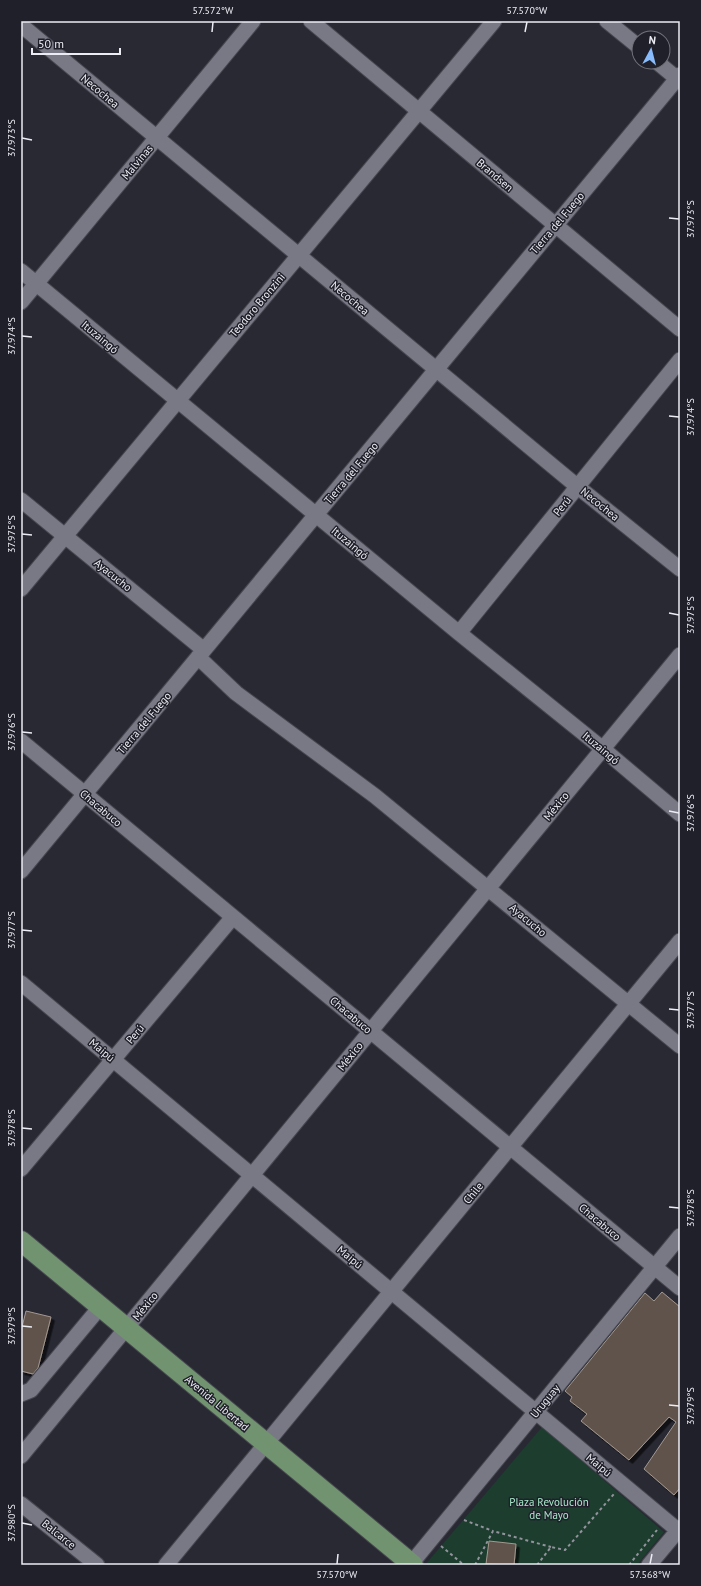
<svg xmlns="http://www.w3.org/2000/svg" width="701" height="1586" viewBox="0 0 701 1586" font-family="'PT Sans',sans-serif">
	<defs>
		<filter id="shadow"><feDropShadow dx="3.5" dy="3.5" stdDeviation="0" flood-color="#0009"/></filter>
	</defs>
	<rect width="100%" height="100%" fill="#292934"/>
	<path fill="#1d3d2f" d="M 542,1427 L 664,1532 L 637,1565 L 425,1565 Z"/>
	<path fill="#5e534c" stroke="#a4988f" filter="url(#shadow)" d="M 662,1292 L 680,1307 L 680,1488 L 674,1495 L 644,1469 L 676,1422 L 669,1417 L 629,1460 L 581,1421 L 587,1414 L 570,1401 L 572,1397 L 565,1391 L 645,1293 L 654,1301 Z
		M 26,1311 L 51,1317 L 38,1368 L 33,1374 L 21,1371 L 21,1331 Z
		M 489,1541 L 516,1544 L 514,1565 L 486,1564 Z"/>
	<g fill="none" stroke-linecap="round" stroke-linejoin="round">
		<defs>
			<path id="minor" d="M 311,21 L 680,329
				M 607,21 L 639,47
				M 21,25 L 578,487 L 680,569
				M 657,62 L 680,81
				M 21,271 L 459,633 L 603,749 L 680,814
				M 21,302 L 253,21
				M 21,500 L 204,650
				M 21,589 L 494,21
				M 459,633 L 680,360
				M 198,657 L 236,693 L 375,796 L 680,1046
				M 21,741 L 680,1288
				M 21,871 L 680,75
				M 21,983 L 680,1532
				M 21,1169 L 233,917
				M 21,1394 L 31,1390 L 101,1306
				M 21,1456 L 680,655
				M 21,1504 L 97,1565
				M 166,1565 L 680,941
				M 410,1565 L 680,1236
				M 649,1565 L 680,1528"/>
			<path id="major" d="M 21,1241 L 413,1565"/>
		</defs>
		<use href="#minor" stroke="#46474f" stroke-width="17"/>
		<use href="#major" stroke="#46474f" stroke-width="22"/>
		<path stroke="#93939c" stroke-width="2" stroke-dasharray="3 3" stroke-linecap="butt" d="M 464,1520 L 493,1531
			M 441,1546 L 464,1565
			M 475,1565 L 493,1531 L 551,1547
			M 537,1565 L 551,1547 L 565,1550 L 614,1494
			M 629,1565 L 657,1530"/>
		<use href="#minor" stroke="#797986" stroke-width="15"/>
		<use href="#major" stroke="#71936f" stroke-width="20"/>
	</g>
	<path fill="none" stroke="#ecedf4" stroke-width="1.5" d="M 212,32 L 213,22M 525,32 L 527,22M 22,138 L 32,140M 669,218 L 679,219M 22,336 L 32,337M 669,416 L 679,417M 22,534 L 32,535M 669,613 L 679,615M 22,732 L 32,733M 669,811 L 679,813M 22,930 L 32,931M 669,1009 L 679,1010M 22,1128 L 32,1129M 669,1207 L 679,1208M 22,1326 L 32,1327M 669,1405 L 679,1406M 22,1523 L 32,1525M 337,1564 L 338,1554M 650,1564 L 652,1554"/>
	<g text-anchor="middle" stroke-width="3" stroke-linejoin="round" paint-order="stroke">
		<g font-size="11" fill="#ecedf4" stroke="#20202a">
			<text transform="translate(100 91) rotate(40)" y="4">Necochea</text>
			<text transform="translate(137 162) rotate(-50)" y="4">Malvinas</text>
			<text transform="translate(495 175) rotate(40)" y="4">Brandsen</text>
			<text transform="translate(557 223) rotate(-50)" y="4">Tierra del Fuego</text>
			<text transform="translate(350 298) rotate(40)" y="4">Necochea</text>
			<text transform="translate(257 305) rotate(-50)" y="4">Teodoro Bronzini</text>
			<text transform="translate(100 337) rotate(40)" y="4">Ituzaingó</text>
			<text transform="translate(351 473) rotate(-50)" y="4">Tierra del Fuego</text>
			<text transform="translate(600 504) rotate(39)" y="4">Necochea</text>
			<text transform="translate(562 506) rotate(-51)" y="4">Perú</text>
			<text transform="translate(350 543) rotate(40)" y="4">Ituzaingó</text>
			<text transform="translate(113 575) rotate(39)" y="4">Ayacucho</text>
			<text transform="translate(144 723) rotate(-50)" y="4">Tierra del Fuego</text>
			<text transform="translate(601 748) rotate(40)" y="4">Ituzaingó</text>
			<text transform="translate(556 806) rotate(-51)" y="4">México</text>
			<text transform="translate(101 808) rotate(40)" y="4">Chacabuco</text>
			<text transform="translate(528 920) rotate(40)" y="4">Ayacucho</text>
			<text transform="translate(351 1015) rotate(40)" y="4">Chacabuco</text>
			<text transform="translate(135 1034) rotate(-50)" y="4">Perú</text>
			<text transform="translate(102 1050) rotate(40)" y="4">Maipú</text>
			<text transform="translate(350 1056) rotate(-51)" y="4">México</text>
			<text transform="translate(473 1193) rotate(-51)" y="4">Chile</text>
			<text transform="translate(600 1222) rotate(40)" y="4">Chacabuco</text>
			<text transform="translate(350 1257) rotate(40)" y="4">Maipú</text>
			<text transform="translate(145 1306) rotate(-51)" y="4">México</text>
			<text transform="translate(545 1401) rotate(-51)" y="4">Uruguay</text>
			<text transform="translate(217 1403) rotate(40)" y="4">Avenida Libertad</text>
			<text transform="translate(599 1465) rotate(40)" y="4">Maipú</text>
			<text transform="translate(59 1534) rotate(39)" y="4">Balcarce</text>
		</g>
		<g font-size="11" fill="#a8e8ca" stroke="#20202a">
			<text x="549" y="1506">Plaza Revolución<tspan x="549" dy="13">de Mayo</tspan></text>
		</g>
	</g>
	<rect width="701" height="1586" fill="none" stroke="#20202a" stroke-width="44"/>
	<g transform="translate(651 50) rotate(7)"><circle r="19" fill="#20202a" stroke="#72727b"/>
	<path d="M0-3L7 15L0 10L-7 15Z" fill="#87bbfb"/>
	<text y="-6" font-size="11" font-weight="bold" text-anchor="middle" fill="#ecedf4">N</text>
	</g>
	<path d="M32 48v6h88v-6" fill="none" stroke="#ecedf4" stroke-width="2"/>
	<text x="38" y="48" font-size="12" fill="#ecedf4" stroke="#20202a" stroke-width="3" paint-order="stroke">50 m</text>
	<rect x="22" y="22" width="657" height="1542" fill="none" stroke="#ecedf4" stroke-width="1.5"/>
	<g font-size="10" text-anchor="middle" fill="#ecedf4">
		<text x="213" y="14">57.572°W</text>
		<text x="527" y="14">57.570°W</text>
		<text transform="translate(11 138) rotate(-90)" y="4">37.973°S</text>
		<text transform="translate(690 219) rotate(-90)" y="4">37.973°S</text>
		<text transform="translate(11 336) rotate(-90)" y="4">37.974°S</text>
		<text transform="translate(690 417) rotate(-90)" y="4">37.974°S</text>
		<text transform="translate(11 534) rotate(-90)" y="4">37.975°S</text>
		<text transform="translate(690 615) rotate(-90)" y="4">37.975°S</text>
		<text transform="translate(11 732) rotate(-90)" y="4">37.976°S</text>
		<text transform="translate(690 813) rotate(-90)" y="4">37.976°S</text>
		<text transform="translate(11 930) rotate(-90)" y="4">37.977°S</text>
		<text transform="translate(690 1010) rotate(-90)" y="4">37.977°S</text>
		<text transform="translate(11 1128) rotate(-90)" y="4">37.978°S</text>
		<text transform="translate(690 1208) rotate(-90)" y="4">37.978°S</text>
		<text transform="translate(11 1326) rotate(-90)" y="4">37.979°S</text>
		<text transform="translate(690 1406) rotate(-90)" y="4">37.979°S</text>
		<text transform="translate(11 1523) rotate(-90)" y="4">37.980°S</text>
		<text x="337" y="1578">57.570°W</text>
		<text x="650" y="1578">57.568°W</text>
	</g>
</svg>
